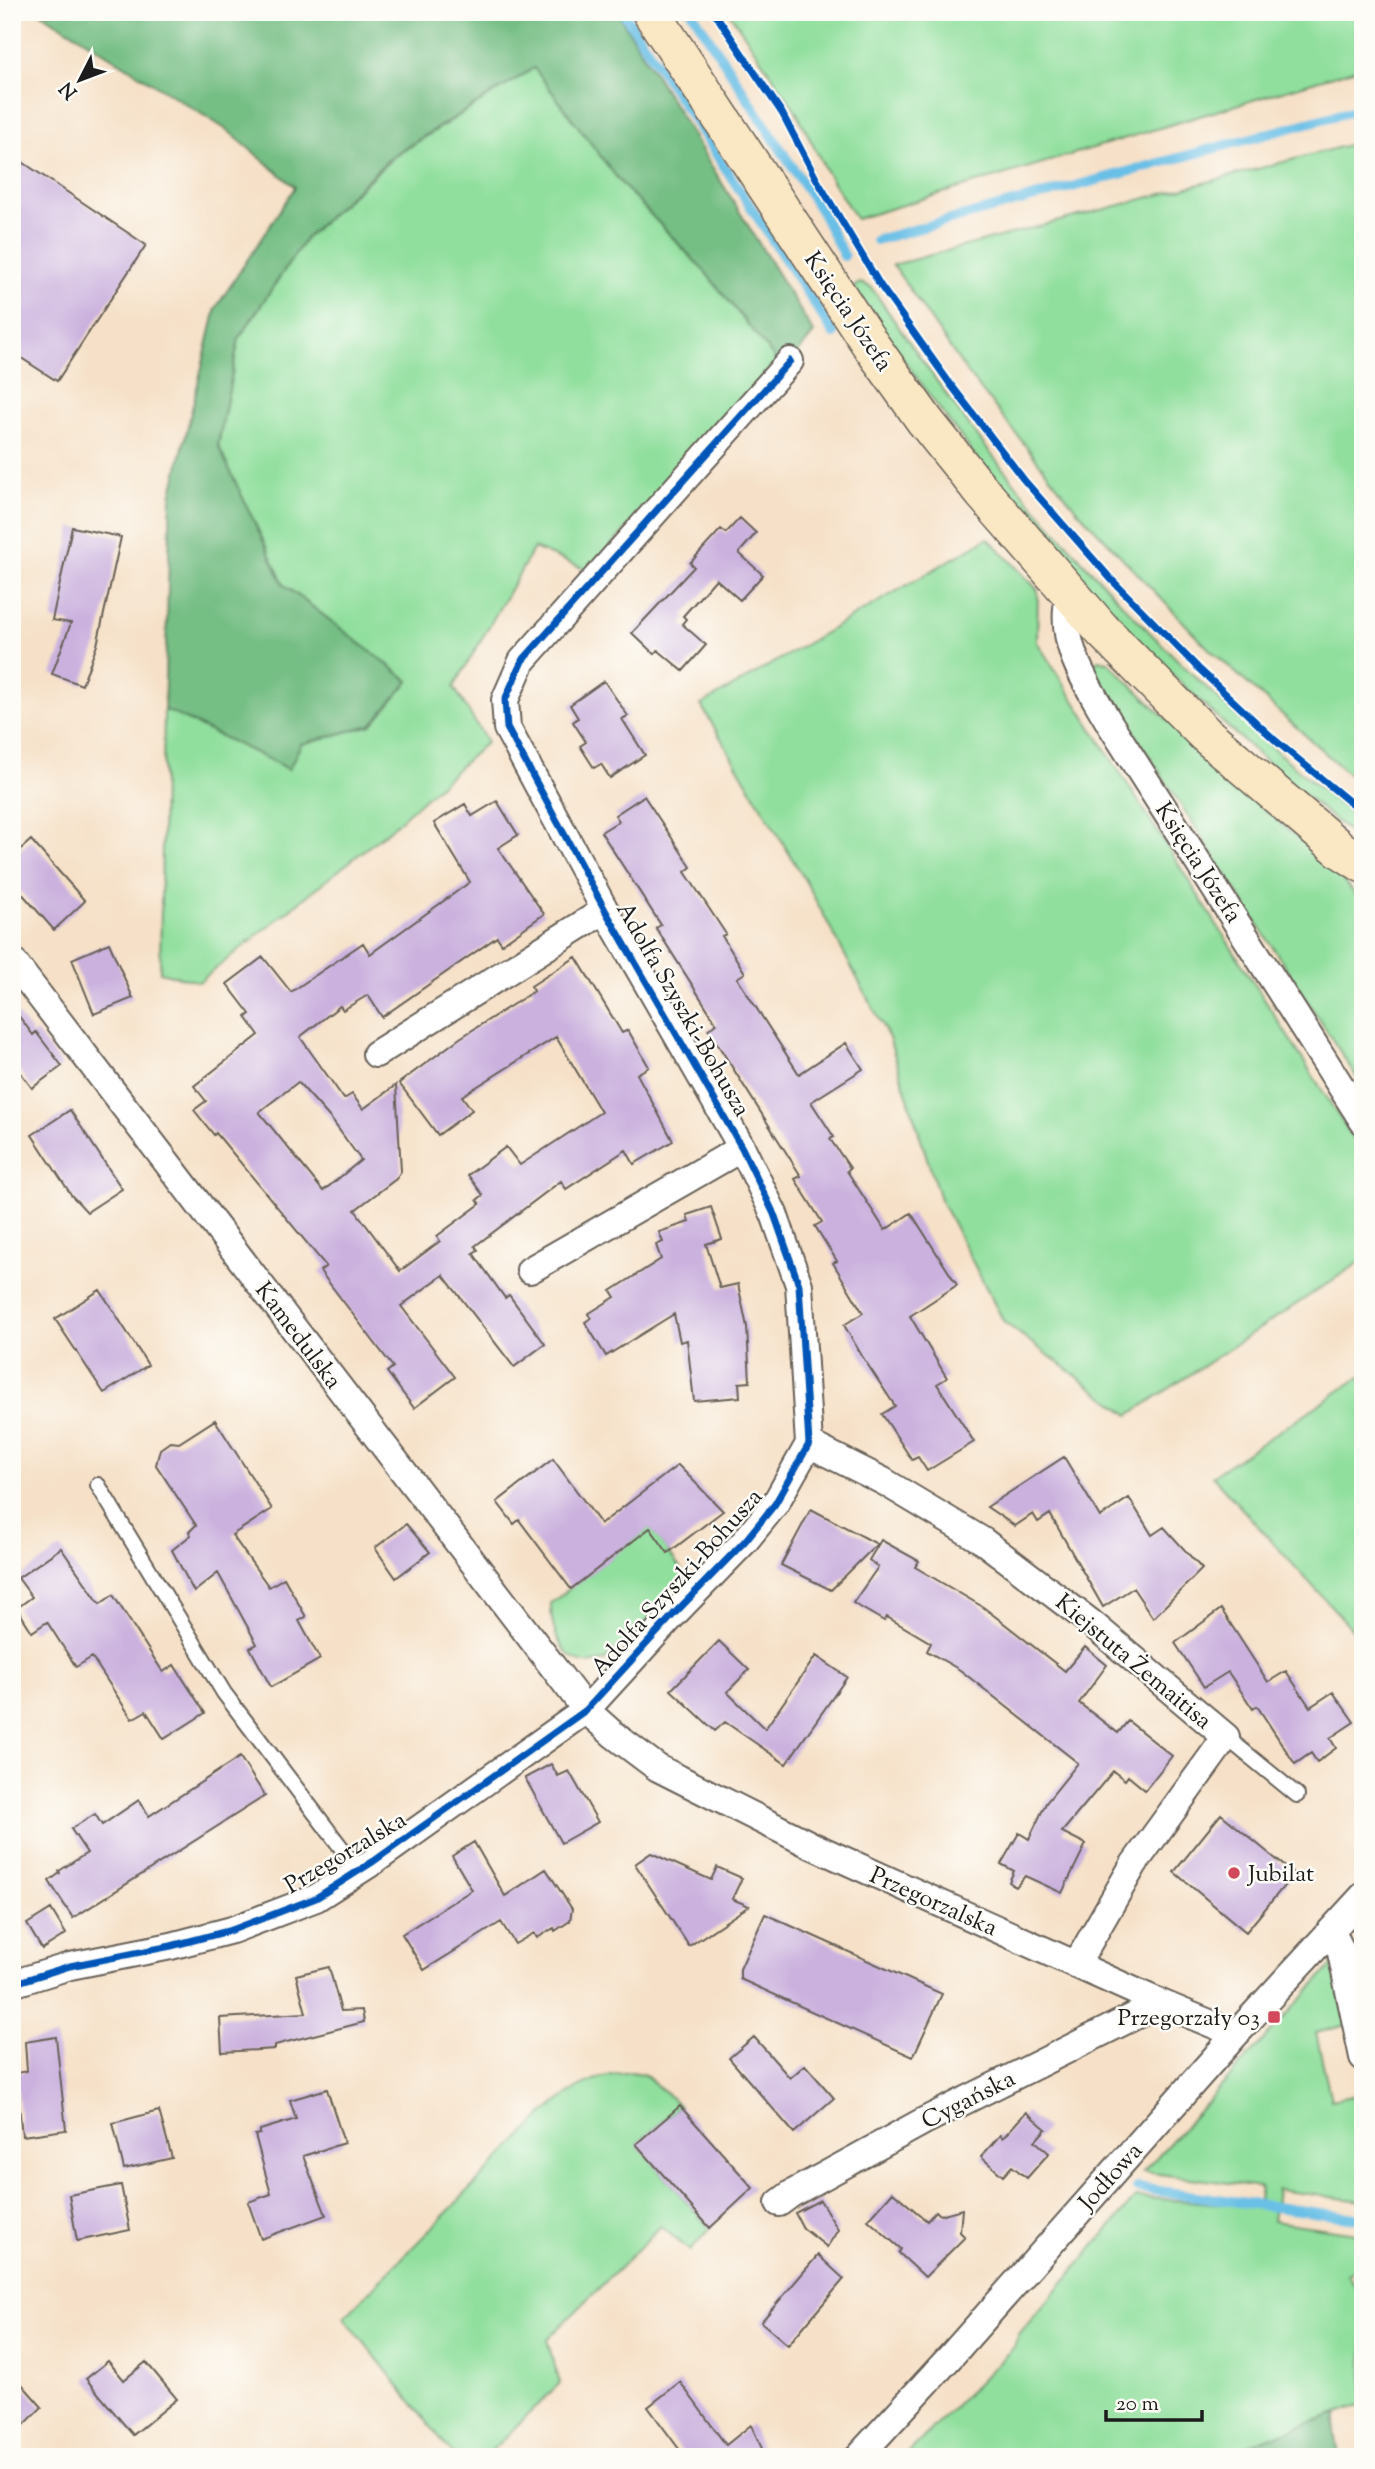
<svg xmlns="http://www.w3.org/2000/svg" width="1375" height="2469" viewBox="0 0 1375 2469" font-family="'Sorts Mill Goudy',serif">
	<rect width="100%" height="100%" fill="#fdfcf7"/>
	<filter id="ink" filterUnits="userSpaceOnUse"><feTurbulence type="fractalNoise" baseFrequency=".0143" numOctaves="2"/><feDisplacementMap in="SourceGraphic" scale="14" xChannelSelector="R" yChannelSelector="G"/><feConvolveMatrix kernelMatrix="1 2 1 2 8 2 1 2 1" color-interpolation-filters="sRGB"/></filter>
	<filter id="wash" filterUnits="userSpaceOnUse"><feTurbulence type="fractalNoise" baseFrequency=".00686" numOctaves="4" result="noise"/><feDisplacementMap in="SourceGraphic" scale="28" xChannelSelector="R" yChannelSelector="G"/><feGaussianBlur stdDeviation="1.57" result="paint"/><feColorMatrix in="noise" values="0 0 0 0 0 0 0 0 0 0 0 0 0 0 0 0 0 1.4 0 .05"/><feComposite in="paint" operator="in"/></filter>
	<g filter="url(#wash)">
		<rect width="100%" height="100%" fill="#f6e1c8"/>
		<path fill="#90df9d" stroke="#567e5c" stroke-width="2" d="M 729,12 L 1363,12 L 1363,67 L 856,219 L 826,171 L 796,111 Z
			M 534,68 L 621,183 L 707,274 L 784,367 L 587,570 L 534,548 L 454,687 L 487,742 L 393,827 L 199,982 L 160,972 L 164,709 L 288,769 L 301,744 L 371,725 L 409,681 L 284,585 L 218,446 L 239,338 L 306,238 L 394,157 Z
			M 1363,141 L 1363,787 L 1207,647 L 1077,510 L 966,371 L 893,265 Z
			M 860,283 L 871,287 C 909,342 947,398 988,450 C 1098,588 1225,714 1363,823 L 1363,843 C 1247,750 1143,652 1045,541 C 975,461 913,374 853,287 Z
			M 988,538 L 1038,590 L 1037,642 L 1357,1145 L 1363,1156 L 1363,1260 L 1129,1415 L 1004,1322 L 940,1199 L 889,1038 L 806,882 L 701,705 Z
			M 1098,660 L 1108,662 L 1217,768 L 1332,868 L 1363,903 L 1363,1087 L 1093,669 L 1094,663 Z
			M 1363,1375 L 1363,1641 L 1212,1476 Z
			M 650,1527 L 690,1582 L 604,1661 C 567,1673 550,1635 551,1603 Z
			M 1332,1965 L 1347,2025 L 1316,2033 L 1331,2100 L 1362,2094 L 1363,2201 L 1277,2190 L 1273,2221 L 1363,2234 L 1363,2265 L 1347,2274 L 1363,2297 L 1363,2404 L 1217,2457 L 904,2457 L 1014,2347 L 1019,2334 L 1136,2197 L 1258,2207 L 1261,2187 L 1143,2172 Z
			M 631,2072 L 644,2074 L 680,2106 L 637,2144 L 710,2228 L 690,2251 L 661,2226 L 547,2340 L 560,2383 L 485,2457 L 455,2457 L 344,2317 L 543,2115 C 576,2087 587,2077 631,2072 Z"/>
		<path fill="#74be84" stroke="#486d50" stroke-width="2" d="M 40,12 L 617,12 L 814,333 L 784,370 L 707,274 L 621,183 L 534,68 L 392,156 L 306,238 L 239,338 L 218,445 L 284,585 L 409,681 L 371,725 L 301,744 L 289,769 L 164,709 L 171,497 L 216,308 L 295,187 L 227,130 Z
			M 1338,2413 L 1334,2434 L 1340,2457 L 1217,2457 Z"/>
		<g fill="none" stroke-linecap="round" stroke-linejoin="round">
			<path stroke="#69bfe6" stroke-width="10" d="M 623,12 L 834,334
				M 692,12 L 822,213 L 844,256
				M 876,240 L 1363,108
				M 1137,2188 L 1363,2219"/>
		</g>
		<g id="blocks">
			<path fill="#cab1de" fill-rule="evenodd" d="M 12,155 L 146,245 L 57,381 L 12,352 Z
				M 740,518 L 756,533 L 739,553 L 763,575 L 740,600 L 716,579 L 683,616 L 686,619 L 682,624 L 706,645 L 683,671 L 658,650 L 654,654 L 632,633 L 694,567 L 690,563 L 721,529 L 726,533 Z
				M 72,527 L 121,537 L 97,645 L 82,685 L 52,674 L 71,623 L 52,620 Z
				M 604,681 L 628,716 L 622,719 L 645,755 L 610,778 L 601,764 L 594,768 L 580,746 L 586,742 L 573,722 L 578,718 L 570,705 Z
				M 644,796 L 691,867 L 685,872 L 726,934 L 722,936 L 745,973 L 737,978 L 799,1074 L 846,1043 L 863,1069 L 811,1102 L 834,1137 L 830,1139 L 850,1168 L 847,1171 L 885,1230 L 911,1213 L 957,1285 L 910,1316 L 947,1378 L 937,1384 L 974,1442 L 927,1471 L 918,1457 L 912,1460 L 882,1414 L 895,1406 L 862,1356 L 844,1325 L 863,1313 L 833,1263 L 837,1261 L 815,1226 L 822,1222 L 795,1179 L 801,1176 L 708,1029 L 717,1024 L 656,928 L 661,925 L 601,832 L 619,821 L 615,815 Z
				M 497,801 L 518,835 L 498,848 L 544,914 L 502,944 L 497,937 L 382,1017 L 368,995 L 343,1010 L 340,1006 L 300,1037 L 344,1099 L 352,1094 L 363,1109 L 396,1085 L 401,1171 L 396,1179 L 355,1210 L 400,1271 L 440,1241 L 437,1236 L 480,1204 L 477,1200 L 483,1195 L 468,1175 L 506,1147 L 520,1165 L 601,1112 L 556,1037 L 462,1096 L 472,1110 L 438,1135 L 399,1083 L 460,1038 L 534,991 L 531,986 L 576,957 L 622,1033 L 628,1030 L 649,1067 L 637,1074 L 673,1141 L 634,1164 L 626,1150 L 566,1189 L 561,1181 L 475,1246 L 478,1250 L 473,1253 L 505,1298 L 509,1295 L 545,1344 L 514,1367 L 443,1275 L 401,1306 L 455,1377 L 414,1408 L 387,1372 L 393,1367 L 320,1271 L 326,1266 L 216,1133 L 214,1135 L 194,1110 L 206,1101 L 194,1086 L 259,1035 L 246,1017 L 250,1014 L 227,984 L 263,957 L 291,992 L 363,943 L 370,954 L 470,882 L 434,823 L 465,804 L 472,816 ZM 298,1082 L 331,1119 L 361,1160 L 323,1191 L 259,1112 Z
				M 31,840 L 85,901 L 54,930 L 12,882 L 12,857 Z
				M 109,943 L 133,998 L 94,1014 L 72,959 Z
				M 12,1007 L 33,1035 L 36,1032 L 62,1066 L 32,1088 L 12,1061 Z
				M 70,1110 L 122,1189 L 87,1212 L 72,1196 L 32,1135 Z
				M 711,1207 L 722,1239 L 706,1244 L 720,1288 L 738,1284 L 747,1327 L 750,1382 L 739,1383 L 740,1397 L 694,1401 L 687,1340 L 680,1342 L 674,1314 L 606,1356 L 585,1322 L 591,1318 L 588,1314 L 615,1297 L 611,1291 L 661,1259 L 656,1245 L 663,1242 L 659,1232 L 689,1222 L 687,1215 Z
				M 100,1290 L 148,1365 L 104,1393 L 55,1319 Z
				M 215,1420 L 272,1509 L 232,1535 L 269,1587 L 284,1578 L 306,1617 L 299,1621 L 320,1659 L 271,1687 L 250,1648 L 257,1644 L 218,1573 L 194,1592 L 172,1550 L 191,1535 L 189,1532 L 196,1525 L 156,1465 L 160,1449 L 170,1442 L 179,1443 Z
				M 1064,1457 L 1100,1517 L 1129,1498 L 1152,1535 L 1164,1527 L 1202,1569 L 1153,1618 L 1133,1588 L 1103,1607 L 1050,1514 L 1038,1522 L 1033,1514 L 1015,1526 L 987,1507 Z
				M 553,1459 L 601,1524 L 678,1465 L 723,1511 L 668,1553 L 650,1528 L 571,1589 L 519,1520 L 514,1524 L 497,1502 Z
				M 811,1509 L 877,1544 L 831,1590 L 781,1565 Z
				M 406,1524 L 430,1552 L 396,1578 L 375,1548 Z
				M 881,1540 L 919,1561 L 915,1567 L 983,1607 L 1065,1671 L 1085,1647 L 1107,1665 L 1079,1703 L 1118,1733 L 1128,1721 L 1172,1756 L 1145,1790 L 1128,1776 L 1125,1780 L 1113,1771 L 1062,1832 L 1086,1844 L 1062,1893 L 1025,1876 L 1016,1887 L 1009,1882 L 1014,1871 L 1001,1864 L 1019,1833 L 1029,1839 L 1046,1803 L 1078,1763 L 960,1670 L 927,1651 L 931,1643 L 887,1617 L 884,1621 L 853,1603 L 878,1567 L 869,1560 Z
				M 61,1548 L 100,1604 L 113,1595 L 163,1672 L 174,1665 L 205,1713 L 164,1739 L 146,1711 L 132,1719 L 92,1657 L 76,1667 L 47,1622 L 32,1632 L 17,1608 L 32,1597 L 18,1578 Z
				M 1221,1609 L 1268,1682 L 1286,1671 L 1310,1707 L 1333,1692 L 1354,1722 L 1330,1738 L 1336,1748 L 1317,1762 L 1311,1753 L 1295,1764 L 1257,1706 L 1253,1709 L 1228,1672 L 1204,1687 L 1175,1643 Z
				M 719,1641 L 749,1670 L 727,1692 L 765,1729 L 816,1656 L 847,1677 L 786,1764 L 725,1722 L 715,1731 L 671,1690 Z
				M 240,1757 L 265,1796 L 73,1918 L 49,1881 L 60,1873 L 59,1871 L 87,1853 L 71,1829 L 95,1814 L 102,1825 L 139,1800 L 149,1816 Z
				M 551,1764 L 558,1776 L 569,1771 L 598,1822 L 561,1843 L 525,1778 Z
				M 1221,1814 L 1294,1874 L 1246,1932 L 1174,1872 Z
				M 474,1842 L 505,1896 L 546,1869 L 572,1909 L 570,1921 L 555,1931 L 554,1928 L 537,1938 L 534,1933 L 515,1944 L 501,1922 L 424,1970 L 402,1934 L 472,1890 L 452,1856 Z
				M 651,1853 L 711,1880 L 717,1867 L 742,1878 L 732,1899 L 749,1906 L 689,1946 L 635,1864 Z
				M 51,1909 L 66,1934 L 42,1949 L 27,1924 Z
				M 765,1914 L 942,1994 L 913,2057 L 740,1979 L 740,1969 Z
				M 329,1967 L 341,2011 L 362,2010 L 364,2022 L 275,2045 L 275,2049 L 222,2052 L 220,2018 L 306,2013 L 296,1975 Z
				M 56,2037 L 66,2130 L 22,2136 L 16,2073 L 27,2071 L 25,2042 Z
				M 754,2037 L 790,2078 L 805,2065 L 834,2098 L 794,2133 L 729,2058 Z
				M 327,2089 L 344,2143 L 303,2156 L 326,2215 L 261,2239 L 248,2202 L 271,2194 L 255,2135 L 260,2134 L 260,2130 L 296,2119 L 290,2100 Z
				M 680,2106 L 753,2188 L 710,2228 L 636,2144 Z
				M 159,2111 L 172,2158 L 124,2169 L 113,2123 Z
				M 1026,2112 L 1046,2129 L 1035,2141 L 1049,2153 L 1027,2178 L 1012,2166 L 1003,2176 L 981,2157 L 1000,2135 L 1003,2138 Z
				M 121,2185 L 130,2230 L 77,2241 L 69,2195 Z
				M 893,2192 L 927,2221 L 936,2211 L 940,2215 L 962,2209 L 960,2232 L 965,2237 L 925,2277 L 899,2253 L 901,2249 L 868,2220 Z
				M 820,2200 L 838,2230 L 827,2247 L 803,2228 L 795,2213 Z
				M 818,2255 L 844,2279 L 788,2345 L 761,2322 Z
				M 108,2361 L 124,2380 L 146,2362 L 177,2399 L 133,2435 L 86,2379 Z
				M 12,2373 L 42,2407 L 12,2437 Z
				M 680,2382 L 726,2445 L 751,2425 L 766,2457 L 685,2457 L 648,2407 Z"/>
		</g>
	</g>
	<g filter="url(#ink)">
		<use href="#blocks" fill-opacity="0" stroke="#686158" stroke-width="2"/>
		<g fill="none" stroke-linecap="round" stroke-linejoin="round">
			<defs>
				<path id="lane" d="M 98,1485 L 224,1693 L 359,1871
					M 1226,1737 L 1297,1795"/>
				<path id="street" d="M 1070,593 C 1056,641 1087,684 1110,724 L 1363,1121
					M 12,960 L 586,1710 L 614,1735 L 658,1768 L 813,1846 L 1161,2003 L 1236,2034
					M 376,1054 L 605,910
					M 530,1270 L 742,1148
					M 809,1444 L 883,1481 L 983,1541 L 1090,1622 L 1226,1737 L 1134,1864 L 1076,1965
					M 1332,1932 L 1340,1948 L 1363,2057
					M 12,1984 L 70,1966 L 171,1946 L 232,1930 L 316,1898 L 374,1861 L 586,1710 L 673,1615 L 745,1541 L 775,1504 L 809,1444 L 799,1285 L 774,1214 L 742,1148 L 605,910 L 507,728 L 505,700 L 522,661 L 790,361
					M 779,2203 L 791,2194 L 924,2121 L 1161,2003
					M 858,2457 L 951,2356 L 1236,2034 L 1363,1896"/>
				<path id="secondary" d="M 651,12 L 872,347 L 925,421 L 983,493 L 1103,631 L 1205,734 L 1341,850 L 1363,864"/>
			</defs>
			<use href="#lane" stroke="#686158" stroke-width="18"/>
			<use href="#street" stroke="#686158" stroke-width="30"/>
			<use href="#secondary" stroke="#686158" stroke-width="40"/>
			<use href="#lane" stroke="#fff" stroke-width="14"/>
			<use href="#street" stroke="#fff" stroke-width="26"/>
			<use href="#secondary" stroke="#fae7c3" stroke-width="37"/>
			<defs>
				<path id="cycleway" d="M 714,12 L 782,113 L 817,180 L 880,285 L 948,381 L 1024,480 L 1110,578 L 1198,668 L 1276,741 L 1363,813
					M 12,1984 L 70,1966 L 171,1946 L 232,1930 L 316,1898 L 374,1861 L 586,1710 L 673,1615 L 745,1541 L 775,1504 L 809,1444 L 799,1285 L 774,1214 L 742,1148 L 605,910 L 507,728 L 505,700 L 522,661 L 790,361"/>
			</defs>
			<use href="#cycleway" stroke="#fdfcf7" stroke-width="11"/>
			<use href="#cycleway" stroke="#0057b8" stroke-width="7"/>
		</g>
	</g>
	<g fill="#d1495b" stroke="#fdfcf7" stroke-width="2.5">
		<circle cx="1234" cy="1873" r="7"/>
		<rect x="1267" y="2010" width="14" height="14" rx="3.5"/>
	</g>
	<g text-anchor="middle" stroke-width="5" stroke-linejoin="round" paint-order="stroke">
		<g font-size="24" fill="#1c1c1c" stroke="#fdfcf7">
			<text transform="translate(849 311) rotate(56)" y="8">Księcia Józefa</text>
			<text transform="translate(1199 862) rotate(57)" y="8">Księcia Józefa</text>
			<text transform="translate(684 1009) rotate(60)" y="8">Adolfa Szyszki-Bohusza</text>
			<text transform="translate(299 1335) rotate(53)" y="8">Kamedulska</text>
			<text transform="translate(676 1582) rotate(-48)" y="8">Adolfa Szyszki-Bohusza</text>
			<text transform="translate(1134 1661) rotate(40)" y="8">Kiejstuta Żemaitisa</text>
			<text transform="translate(345 1852) rotate(-31)" y="8">Przegorzalska</text>
			<text transform="translate(934 1901) rotate(24)" y="8">Przegorzalska</text>
			<text transform="translate(968 2099) rotate(-27)" y="8">Cygańska</text>
			<text transform="translate(1110 2176) rotate(-48)" y="8">Jodłowa</text>
		</g>
		<g font-size="24" fill="#1c1c1c" stroke="#fdfcf7" text-anchor="start">
			<text x="1248" y="1881">Jubilat</text>
			<text x="1260" y="2025" text-anchor="end">Przegorzały 03</text>
		</g>
	</g>
	<rect width="1375" height="2469" fill="none" stroke="#fdfcf7" stroke-width="42"/>
	<g transform="translate(80 80) rotate(228)" stroke="#fdfcf7" stroke-width="5" paint-order="stroke">
	<path d="M0-5L12 26L0 18L-12 26Z" fill="#1c1c1c"/>
	<text y="-10" font-size="19" font-weight="bold" text-anchor="middle" fill="#1c1c1c">N</text>
	</g>
	<path d="M1106 2410v10h96v-10" fill="none" stroke="#1c1c1c" stroke-width="3.5"/>
	<text x="1116" y="2410" font-size="21" fill="#1c1c1c" stroke="#fdfcf7" stroke-width="5" paint-order="stroke">20 m</text>
</svg>
